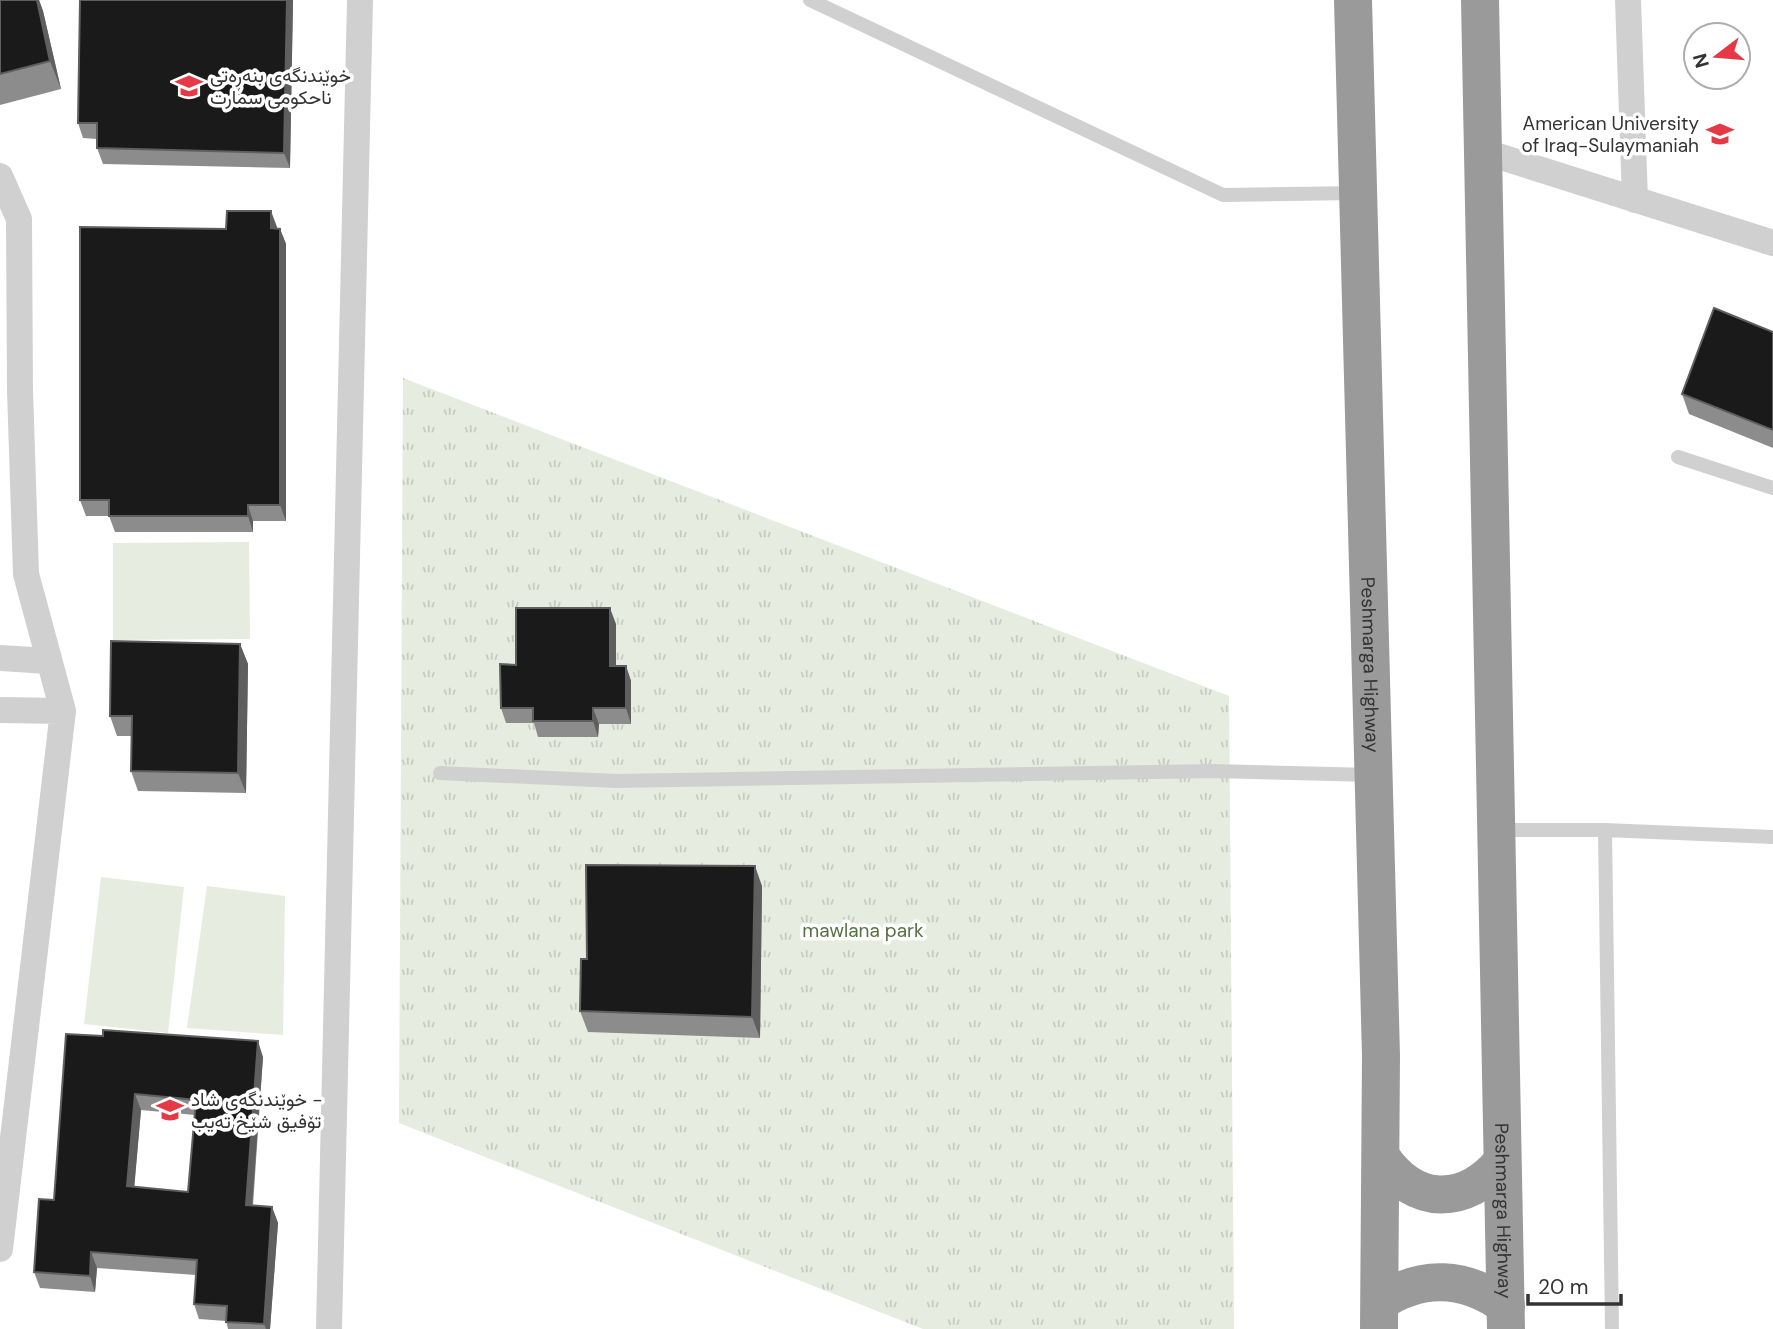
<svg xmlns="http://www.w3.org/2000/svg" width="1773" height="1329" viewBox="0 0 1773 1329" font-family="'DM Sans',Vazirmatn,sans-serif">
	<defs>
		<pattern id="park-tufts" width="24" height="20" patternUnits="userSpaceOnUse" patternTransform="scale(1.75)"><rect width="24" height="20" fill="#e6ecdf"/><path d="M3 7l-1-3M5 7V3M7 7l1-3M15 17l-1-3M17 17v-4M19 17l1-3" fill="none" stroke="#c6cbc0"/></pattern>
	</defs>
	<rect width="100%" height="100%" fill="#fff"/>
	<path fill="#e6ecdf" d="M 249,542 L 250,639 L 113,640 L 113,543 Z
		M 101,877 L 184,887 L 168,1033 L 84,1024 Z
		M 207,886 L 285,896 L 283,1035 L 187,1028 Z"/>
	<path fill="url(#park-tufts)" d="M 403,378 L 1229,696 L 1234,1329 L 923,1329 L 399,1123 Z"/>
	<g fill="none" stroke-linecap="round" stroke-linejoin="round">
		<path stroke="#d0d0d0" stroke-width="14" d="M 810,0 L 1223,195 L 1357,193
			M 1678,457 L 1773,488
			M 440,773 L 616,781 L 1214,771 L 1373,775
			M 1499,830 L 1605,830 L 1773,837
			M 1605,830 L 1612,1329"/>
		<path stroke="#d0d0d0" stroke-width="26" d="M 1628,0 L 1635,200
			M 1482,151 L 1773,243
			M 0,176 L 19,219 L 20,390 L 26,574 L 63,711 L 0,1249
			M 0,658 L 48,661
			M 0,710 L 63,711
			M 329,1329 L 360,0"/>
		<g stroke="#9a9a9a" stroke-width="38">
			<path id="s1" d="M 1353,0 L 1381,1056 L 1379,1329"/>
			<path id="s2" d="M 1480,0 L 1506,1329"/>
			<path d="M 1382,1158 C 1415,1206 1465,1206 1502,1162"/>
			<path d="M 1380,1302 C 1422,1274 1465,1276 1506,1306"/>
		</g>
	</g>
	<path fill="#8c8c8c" fill-rule="evenodd" d="M 0,0 L 39,0 L 43,11 L 61,89 L 0,105 Z
		M 80,0 L 293,0 L 290,168 L 103,164 L 97,148 L 97,139 L 83,138 L 78,123 Z
		M 277,227 L 277,229 L 280,229 L 286,244 L 286,521 L 253,521 L 253,532 L 115,532 L 109,516 L 86,516 L 80,500 L 226,229 Z
		M 1773,332 L 1773,448 L 1689,414 L 1682,394 Z
		M 616,624 L 616,666 L 626,666 L 631,681 L 631,724 L 599,724 L 598,737 L 538,737 L 534,723 L 506,723 L 501,708 L 516,665 Z
		M 240,644 L 248,664 L 246,793 L 138,791 L 131,771 L 132,736 L 117,736 L 110,716 Z
		M 762,886 L 760,1038 L 588,1032 L 580,1011 L 587,959 Z
		M 103,1036 L 263,1057 L 253,1206 L 272,1207 L 278,1223 L 270,1329 L 228,1329 L 226,1321 L 199,1319 L 194,1304 L 196,1275 L 97,1268 L 95,1292 L 40,1288 L 34,1272 L 54,1200 ZM 141,1110 L 195,1115 L 188,1192 L 134,1187 Z"/>
	<path fill="#5f5f5f" d="M 37,0 L 39,0 L 43,11 L 61,89 L 50,61 Z
		M 287,0 L 293,0 L 290,168 L 284,153 Z
		M 271,211 L 277,227 L 277,244 L 271,228 Z
		M 280,229 L 286,244 L 286,521 L 280,505 Z
		M 248,505 L 253,521 L 253,532 L 248,516 Z
		M 610,608 L 616,624 L 616,681 L 610,666 Z
		M 240,644 L 248,664 L 246,793 L 238,773 Z
		M 626,666 L 631,681 L 631,724 L 626,708 Z
		M 593,708 L 599,724 L 598,737 L 593,721 Z
		M 755,866 L 762,886 L 760,1038 L 752,1017 Z
		M 258,1041 L 263,1057 L 251,1221 L 246,1205 Z
		M 135,1094 L 141,1110 L 133,1202 L 127,1186 Z
		M 272,1207 L 278,1223 L 270,1329 L 266,1329 L 264,1324 Z
		M 91,1252 L 97,1268 L 95,1292 L 90,1276 Z"/>
	<path fill="#1a1a1a" stroke="#5f5f5f" stroke-width="2" fill-rule="evenodd" d="M 0,0 L 37,0 L 50,61 L 0,74 Z
		M 80,0 L 287,0 L 284,153 L 97,148 L 97,123 L 78,123 Z
		M 227,211 L 271,211 L 271,228 L 280,229 L 280,505 L 248,505 L 248,516 L 109,516 L 109,500 L 80,500 L 80,227 L 226,229 Z
		M 1714,308 L 1773,332 L 1773,430 L 1682,394 Z
		M 516,608 L 610,608 L 610,666 L 626,666 L 626,708 L 593,708 L 593,721 L 533,721 L 533,708 L 501,708 L 500,664 L 516,665 Z
		M 111,641 L 240,644 L 238,773 L 131,771 L 132,716 L 110,716 Z
		M 586,865 L 755,866 L 752,1017 L 580,1011 L 581,959 L 587,959 Z
		M 103,1030 L 258,1041 L 246,1205 L 272,1207 L 264,1324 L 226,1322 L 227,1306 L 194,1304 L 197,1260 L 91,1252 L 90,1276 L 34,1272 L 39,1199 L 54,1200 L 66,1034 L 103,1036 ZM 135,1094 L 196,1100 L 188,1192 L 127,1186 Z"/>
	<defs>
		<symbol id="school-bare" viewBox="-9 -9 18 18"><path d="M0-5L7-2L0 1L-7-2ZM-4 1L0 2.5L4 1V4Q0 6-4 4Z" fill="#e63946" stroke="#fff" stroke-width="2.5" paint-order="stroke"/></symbol>
		<symbol id="university-bare" viewBox="-9 -9 18 18"><path d="M0-5L7-2L0 1L-7-2ZM-4 1L0 2.5L4 1V4Q0 6-4 4Z" fill="#e63946" stroke="#fff" stroke-width="2.5" paint-order="stroke"/></symbol>
	</defs>
	<g fill-rule="evenodd">
		<use href="#school-bare" x="170" y="67" width="38" height="38"/>
		<use href="#university-bare" x="1701" y="115" width="38" height="38"/>
		<use href="#school-bare" x="151" y="1091" width="38" height="38"/>
	</g>
	<g text-anchor="middle" stroke-width="7" stroke-linejoin="round" paint-order="stroke">
		<g font-size="19" fill="#333" stroke="#fff" text-anchor="start">
			<text x="210" y="82">خوێندنگەی بنەڕەتی<tspan x="210" dy="22">ناحکومی سمارت</tspan></text>
			<text x="1699" y="130" text-anchor="end">American University<tspan x="1699" dy="22">of Iraq-Sulaymaniah</tspan></text>
			<text x="191" y="1106">خوێندنگەی شاد -<tspan x="191" dy="22">تۆفیق شێخ تەیب</tspan></text>
		</g>
		<g font-size="19" fill="#333" stroke="#fff">
			<text dy="7" stroke="none"><textPath href="#s1" startOffset="665">Peshmarga Highway</textPath></text>
			<text dy="7" stroke="none"><textPath href="#s2" startOffset="1211">Peshmarga Highway</textPath></text>
		</g>
		<g font-size="19" fill="#56703f" stroke="#fff">
			<text x="863" y="937">mawlana park</text>
		</g>
	</g>
	<g transform="translate(1717 56) rotate(254)"><circle r="33" fill="#ffffff" stroke="#adadad" stroke-width="2"/>
	<path d="M0-5L12 26L0 18L-12 26Z" fill="#e63946"/>
	<text y="-10" font-size="19" font-weight="bold" text-anchor="middle" fill="#333333">N</text>
	</g>
	<path d="M1528 1294v10h93v-10" fill="none" stroke="#333333" stroke-width="3.5"/>
	<text x="1538" y="1294" font-size="21" fill="#333333" stroke="#ffffff" stroke-width="5" paint-order="stroke">20 m</text>
</svg>
